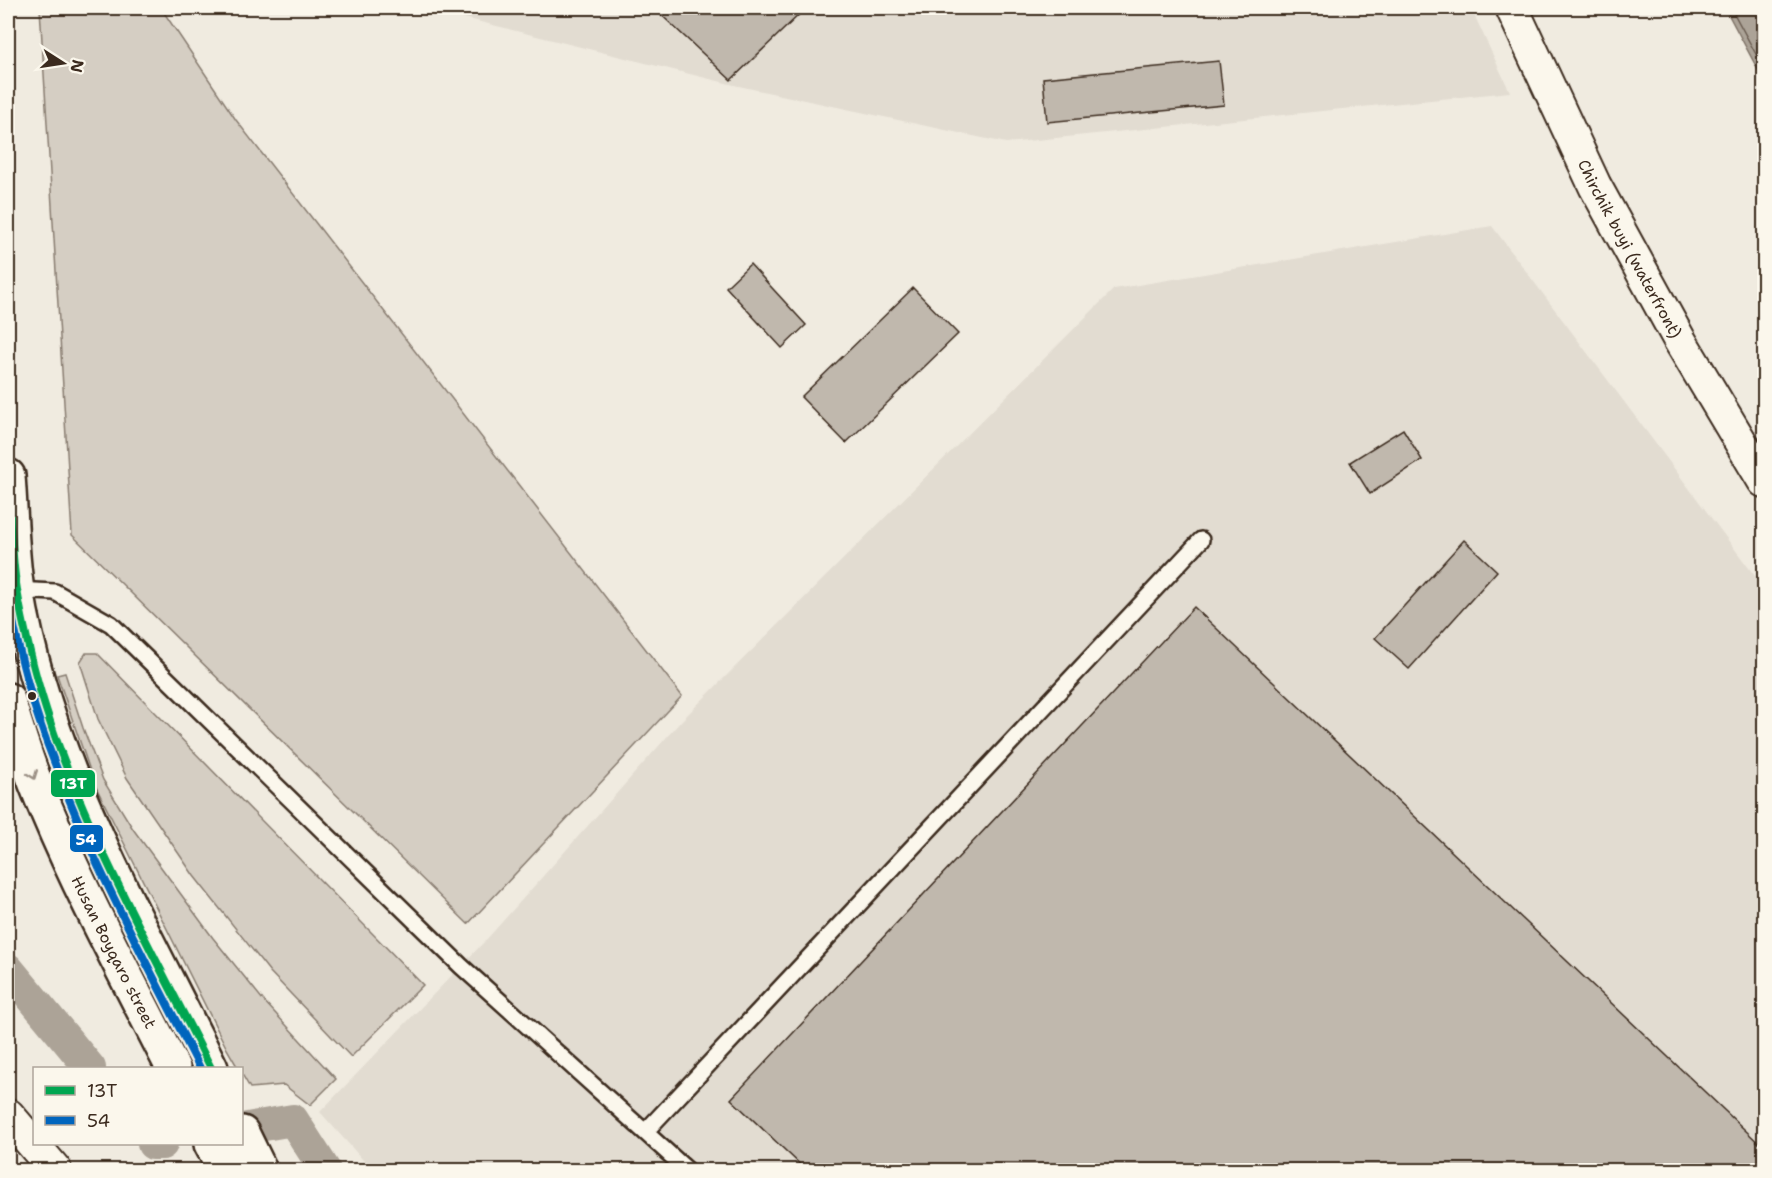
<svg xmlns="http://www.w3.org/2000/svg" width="1772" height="1178" viewBox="0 0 1772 1178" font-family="'Shantell Sans',sans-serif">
	<rect width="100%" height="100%" fill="#f0ebe0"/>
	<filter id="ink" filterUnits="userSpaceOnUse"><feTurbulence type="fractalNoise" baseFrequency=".0167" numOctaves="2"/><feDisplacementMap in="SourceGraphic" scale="12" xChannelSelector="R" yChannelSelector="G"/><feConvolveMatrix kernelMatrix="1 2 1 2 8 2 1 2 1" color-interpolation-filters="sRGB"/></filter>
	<g filter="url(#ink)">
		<path fill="#e2dcd1" d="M 424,8 L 1471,8 L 1510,92 L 1006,143 L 734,85 Z
			M 1492,226 L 1764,588 L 1764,1170 L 372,1170 L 320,1112 L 486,940 L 682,720 L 1114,289 Z"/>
		<path fill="#d5cec3" stroke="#887c70" stroke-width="1.5" d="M 40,8 L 161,8 L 236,120 L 682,696 L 468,924 L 72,535 Z
			M 86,653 L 97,653 L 423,985 L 351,1057 L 270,972 L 194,876 L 127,778 L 98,719 L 80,662 Z
			M 65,673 L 83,728 L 103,780 L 133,829 L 213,938 L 263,1000 L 336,1079 L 310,1105 L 284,1085 L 250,1088 L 242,1074 L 242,1068 L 238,1068 L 227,1049 L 95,785 L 57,675 Z"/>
		<path fill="#aca397" stroke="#7f7367" stroke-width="1.5" d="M 1725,8 L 1764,8 L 1764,81 Z"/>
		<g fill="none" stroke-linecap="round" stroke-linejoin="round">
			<path stroke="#685a4e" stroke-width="1.5" d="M 1731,8 L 1764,69"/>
			<path stroke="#aca397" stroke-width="32" d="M 8,969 L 90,1068
				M 242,1129 L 293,1120 L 325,1170
				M 153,1144 L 162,1144"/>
		</g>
		<path fill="#c0b8ad" stroke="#3b2a1e" stroke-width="1.5" d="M 654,8 L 806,8 L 731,80 Z
			M 1219,61 L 1224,105 L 1047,122 L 1043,78 Z
			M 750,264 L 806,325 L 782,348 L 726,287 Z
			M 913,288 L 958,334 L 846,443 L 801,397 Z
			M 1403,429 L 1422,460 L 1370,494 L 1350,462 Z
			M 1464,540 L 1497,571 L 1409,669 L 1375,638 Z
			M 1194,607 L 1764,1148 L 1764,1170 L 806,1170 L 731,1099 Z"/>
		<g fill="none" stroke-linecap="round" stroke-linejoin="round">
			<defs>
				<path id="service" d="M 13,590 L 55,592 L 111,624 L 461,966 L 687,1170
					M 645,1132 L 1201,540"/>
				<g id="minor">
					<path id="s1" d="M 1512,8 L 1595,186 L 1679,339 L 1764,481"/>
					<path d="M 8,1115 L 55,1170"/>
				</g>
				<g id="secondary">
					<path d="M 8,476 C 11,514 11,553 17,590 C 45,761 136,915 211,1068"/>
					<path id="s2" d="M 8,700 C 19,737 31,775 47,811 C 84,899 130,983 173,1068"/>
					<path d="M 242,1133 L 260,1170"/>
					<path d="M 211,1144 L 225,1170"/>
				</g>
			</defs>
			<use href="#service" stroke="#3b2a1e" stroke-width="20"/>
			<use href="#minor" stroke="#3b2a1e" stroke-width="36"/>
			<use href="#secondary" stroke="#3b2a1e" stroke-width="38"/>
			<use href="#service" stroke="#fbf7ec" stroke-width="15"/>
			<use href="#minor" stroke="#fbf7ec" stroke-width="32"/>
			<use href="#secondary" stroke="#fbf7ec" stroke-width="33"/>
			<defs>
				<path id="bus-1" d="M 8,476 C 10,509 11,543 15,576 C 18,601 24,627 30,652 C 64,796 145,936 211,1068"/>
				<path id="bus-2" d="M 8,596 C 16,638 25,679 39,720 C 80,841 142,954 200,1068"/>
			</defs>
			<use href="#bus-1" stroke="#fbf7ec" stroke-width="12"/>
			<use href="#bus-2" stroke="#fbf7ec" stroke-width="12"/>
			<use href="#bus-1" stroke="#00a651" stroke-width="8"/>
			<use href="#bus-2" stroke="#0065bd" stroke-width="8"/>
		</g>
		<defs><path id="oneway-chevron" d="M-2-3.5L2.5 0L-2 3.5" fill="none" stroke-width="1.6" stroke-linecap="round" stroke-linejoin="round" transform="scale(1.5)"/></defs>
		<use stroke="#9b9085" href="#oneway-chevron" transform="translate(33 775) rotate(69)"/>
	</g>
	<circle fill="#3b2a1e" stroke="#fbf7ec" stroke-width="2" cx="32" cy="696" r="5"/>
	<g text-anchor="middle" stroke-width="4.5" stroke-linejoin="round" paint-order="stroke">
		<g font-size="16" fill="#3b2a1e" stroke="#fbf7ec">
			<text dy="6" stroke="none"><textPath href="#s1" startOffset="268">Chirchik buyi (waterfront)</textPath></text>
			<text dy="6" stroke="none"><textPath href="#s2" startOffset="274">Husan Boyqaro street</textPath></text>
		</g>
	</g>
	<g stroke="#fbf7ec" stroke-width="2">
		<rect x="50" y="769" width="46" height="29" rx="6" fill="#00a651"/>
		<rect x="69" y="824" width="35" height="29" rx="6" fill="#0065bd"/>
	</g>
	<g font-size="16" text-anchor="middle" font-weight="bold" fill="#fff">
		<text x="73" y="789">13Т</text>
		<text x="86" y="845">54</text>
	</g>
	<rect width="1772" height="1178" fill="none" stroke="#fbf7ec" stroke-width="30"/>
	<rect x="15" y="15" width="1742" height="1148" fill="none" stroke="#3b2a1e" stroke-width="2" filter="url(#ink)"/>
	<rect x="33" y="1067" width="210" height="78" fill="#fbf7ec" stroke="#aea59a" stroke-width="1.5"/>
	<rect x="45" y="1086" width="30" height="9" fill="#00a651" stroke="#aea59a" stroke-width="1.5"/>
	<text x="87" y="1097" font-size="18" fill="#3b2a1e">13Т</text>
	<rect x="45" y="1116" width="30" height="9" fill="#0065bd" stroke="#aea59a" stroke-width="1.5"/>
	<text x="87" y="1127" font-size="18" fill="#3b2a1e">54</text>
	<g transform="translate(63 63) rotate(102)" stroke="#fbf7ec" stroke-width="4.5" paint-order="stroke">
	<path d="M0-4.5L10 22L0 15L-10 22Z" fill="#3b2a1e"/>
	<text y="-9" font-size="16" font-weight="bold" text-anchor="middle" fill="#3b2a1e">N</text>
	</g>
</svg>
